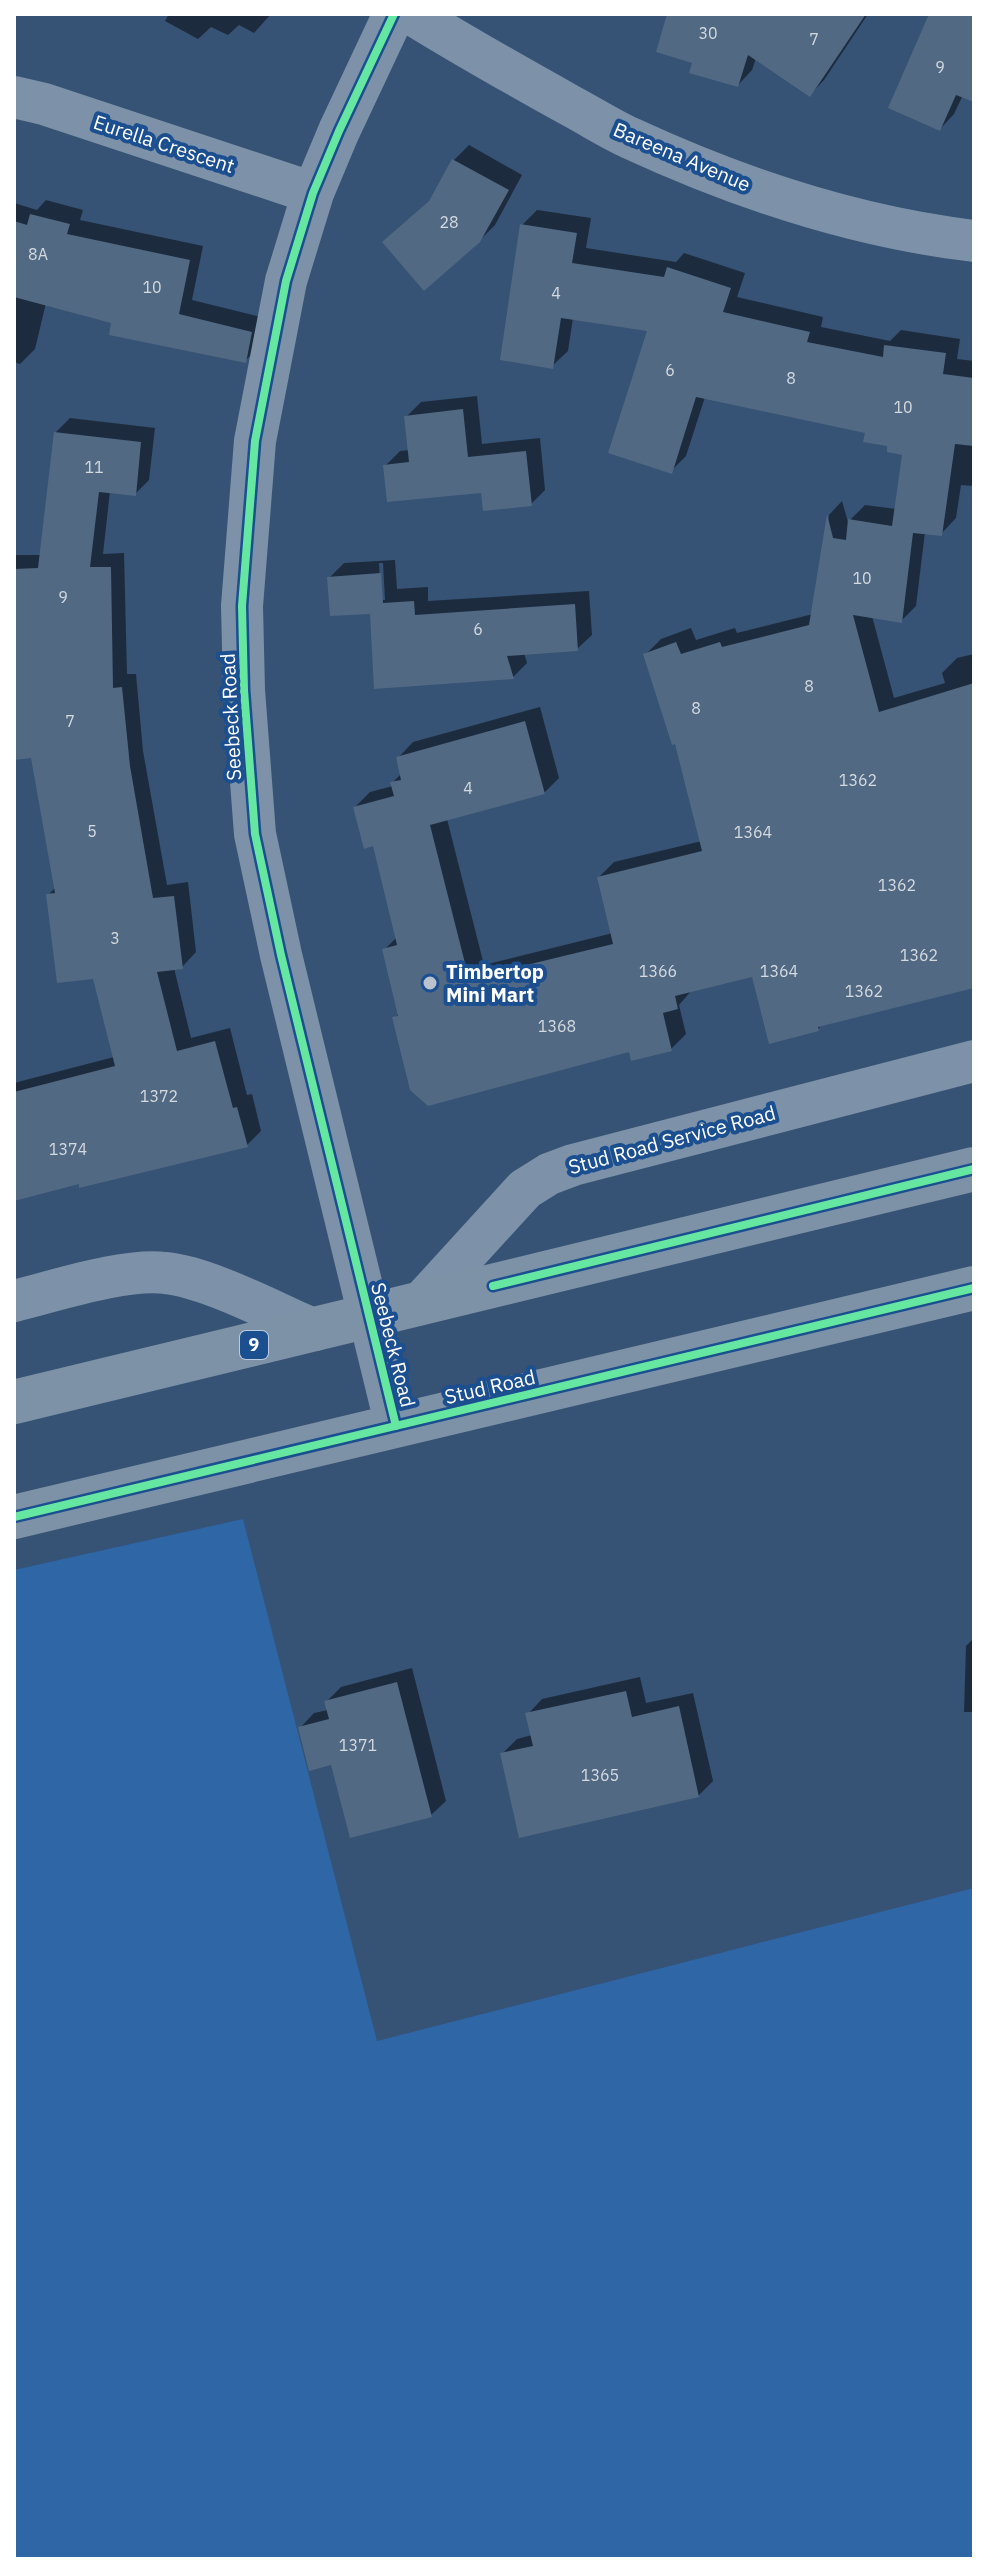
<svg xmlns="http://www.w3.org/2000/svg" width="988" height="2573" viewBox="0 0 988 2573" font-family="'IBM Plex Sans',sans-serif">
	<rect width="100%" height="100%" fill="#365274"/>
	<path fill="#2f66a5" d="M 243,1519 L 377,2041 L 974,1888 L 974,2559 L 14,2559 L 14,1570 Z"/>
	<path fill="#0007" fill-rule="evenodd" d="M 169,14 L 271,14 L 254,33 L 239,25 L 228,35 L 211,27 L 198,39 L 165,21 Z
		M 669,14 L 868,14 L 824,80 L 810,95 L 756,58 L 752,70 L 738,85 L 695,62 Z
		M 931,14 L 974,14 L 974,93 L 963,95 L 954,114 L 940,129 Z
		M 469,145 L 522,175 L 495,225 L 479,241 L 433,199 L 454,160 Z
		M 46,200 L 83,210 L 80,220 L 203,246 L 192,300 L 265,318 L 259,347 L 245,361 L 46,303 L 35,349 L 20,364 L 14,362 L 14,203 L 37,210 Z
		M 537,210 L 591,218 L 586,248 L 676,262 L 684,253 L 745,273 L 737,297 L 823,317 L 821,327 L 890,341 L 901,330 L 960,339 L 957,359 L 974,361 L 974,486 L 961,485 L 956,518 L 941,534 L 925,532 L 916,606 L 901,621 L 872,616 L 894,698 L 945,683 L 942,673 L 957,658 L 974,654 L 974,986 L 823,1023 L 818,1029 L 754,975 L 692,990 L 679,1005 L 686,1034 L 671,1049 L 630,1050 L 395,1018 L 400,1013 L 384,950 L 397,937 L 375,844 L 355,807 L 370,792 L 393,786 L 392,783 L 402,773 L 398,758 L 413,742 L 540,707 L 559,778 L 544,793 L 447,819 L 484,965 L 613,933 L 599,877 L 614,862 L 702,841 L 676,742 L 646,654 L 661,639 L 691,628 L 696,640 L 735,628 L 737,633 L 813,614 L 829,515 L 842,501 L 848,522 L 865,505 L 896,509 L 904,453 L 889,444 L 867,431 L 705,397 L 686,456 L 671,471 L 650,330 L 573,318 L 568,351 L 552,366 L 522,225 Z
		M 477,396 L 482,444 L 540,438 L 545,490 L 531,504 L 385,466 L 400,451 L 410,450 L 406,417 L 421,402 Z
		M 70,418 L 155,428 L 149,480 L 135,494 L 110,491 L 103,554 L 124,553 L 127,674 L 136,674 L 143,751 L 167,885 L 188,882 L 196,952 L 182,967 L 174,968 L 191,1038 L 230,1028 L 247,1095 L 252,1094 L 261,1131 L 247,1145 L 80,1181 L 14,1199 L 14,1083 L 114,1057 L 94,977 L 48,895 L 56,887 L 33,756 L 14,758 L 14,555 L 42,555 L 56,432 Z
		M 395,560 L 397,589 L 428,587 L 428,601 L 589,591 L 592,635 L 577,649 L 524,653 L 527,663 L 513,677 L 372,612 L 329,578 L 344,563 ZM 379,563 L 383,563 L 385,600 L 381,600 Z
		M 974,1638 L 974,1712 L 964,1712 L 966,1646 Z
		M 412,1668 L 446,1801 L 431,1815 L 333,1763 L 300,1728 L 314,1713 L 328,1710 L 326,1702 L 341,1687 Z
		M 640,1677 L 646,1703 L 693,1693 L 713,1781 L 698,1796 L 502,1754 L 517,1739 L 532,1735 L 528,1714 L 542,1699 Z"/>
	<path fill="#526984" d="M 667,14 L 866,14 L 810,97 L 748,55 L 738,87 L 689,73 L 692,63 L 656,52 Z
		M 929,14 L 974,14 L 974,102 L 956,95 L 940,131 L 888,108 Z
		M 452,159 L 509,190 L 480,242 L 424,291 L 382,242 L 429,201 Z
		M 30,214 L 70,224 L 67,234 L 190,260 L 179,314 L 252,332 L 246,363 L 109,335 L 111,323 L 14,297 L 14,221 L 27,225 Z
		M 520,224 L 577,233 L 572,263 L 664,277 L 667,267 L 731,288 L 723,312 L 810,332 L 807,342 L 883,357 L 884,345 L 946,353 L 943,374 L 974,378 L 974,446 L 955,444 L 942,536 L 913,533 L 902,623 L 853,615 L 879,712 L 974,683 L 974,988 L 818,1027 L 819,1031 L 769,1044 L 752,977 L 675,996 L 678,1009 L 663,1013 L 672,1051 L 631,1061 L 629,1052 L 428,1106 L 410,1090 L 392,1017 L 398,1016 L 382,949 L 397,945 L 373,846 L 364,849 L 353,807 L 394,796 L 390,782 L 401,780 L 396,757 L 525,721 L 545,794 L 430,825 L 469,979 L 613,944 L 597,877 L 702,851 L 675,744 L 672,745 L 643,654 L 676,642 L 681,654 L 720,642 L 722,647 L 809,625 L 827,514 L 833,538 L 846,540 L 848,519 L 892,526 L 902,455 L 887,452 L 887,446 L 863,442 L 865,433 L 696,397 L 672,474 L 608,453 L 647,331 L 561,318 L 553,369 L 500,360 Z
		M 463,409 L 468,457 L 526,451 L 532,506 L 483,511 L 481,493 L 387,502 L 383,465 L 409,462 L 404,416 Z
		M 54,432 L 141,442 L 136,496 L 99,492 L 90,567 L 111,567 L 113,688 L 122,687 L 130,766 L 153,898 L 174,896 L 183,969 L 157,972 L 177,1051 L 215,1041 L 233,1108 L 237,1107 L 248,1147 L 79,1188 L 79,1184 L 14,1201 L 14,1092 L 115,1066 L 93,979 L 57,983 L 46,894 L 55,893 L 31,758 L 14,760 L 14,569 L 38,568 Z
		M 381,573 L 383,603 L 414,601 L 415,615 L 575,604 L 578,651 L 507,656 L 514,679 L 374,689 L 370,614 L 330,616 L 327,577 Z
		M 397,1682 L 432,1817 L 350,1838 L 331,1765 L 309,1771 L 298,1727 L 329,1719 L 324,1701 Z
		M 626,1691 L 632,1717 L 679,1706 L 699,1797 L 519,1838 L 500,1753 L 533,1746 L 525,1713 Z"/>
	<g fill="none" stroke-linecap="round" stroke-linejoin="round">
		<path stroke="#7d92a8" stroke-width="42" d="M 394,14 L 339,131 L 313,193 L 286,281 L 255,441 L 242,606 L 244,690 L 255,834 L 281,955 L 396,1426
			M 412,14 C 464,46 517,76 571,106 C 590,116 610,129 630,138 C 738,188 856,227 974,241
			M 14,97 L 44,104 L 313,193
			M 14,1301 C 55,1291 125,1268 165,1273 C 208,1277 273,1312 315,1330
			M 420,1304 L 525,1189 L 549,1174 L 573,1165 L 974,1061"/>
		<path stroke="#7e92a7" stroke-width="44" d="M 14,1402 L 974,1169
			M 14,1517 L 974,1288"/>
		<defs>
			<path id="cycleway" d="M 394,14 L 339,131 L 313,193 L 286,281 L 255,441 L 242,606 L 244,690 L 255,834 L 281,955 L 396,1426
				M 493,1286 L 974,1169
				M 14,1517 L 974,1288"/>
		</defs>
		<use href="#cycleway" stroke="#1b4f8f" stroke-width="13"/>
		<use href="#cycleway" stroke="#66e7a1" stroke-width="8"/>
	</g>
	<circle fill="#b9c2ce" stroke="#1b4f8f" stroke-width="3" cx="430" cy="983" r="8"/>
	<g text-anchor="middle" stroke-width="8" stroke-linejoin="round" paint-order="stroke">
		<g font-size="16" fill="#d4dae0">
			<text x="708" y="39">30</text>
			<text x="814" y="45">7</text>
			<text x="940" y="73">9</text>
			<text x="449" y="228">28</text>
			<text x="38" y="260">8A</text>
			<text x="152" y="293">10</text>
			<text x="556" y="299">4</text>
			<text x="670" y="376">6</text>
			<text x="791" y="384">8</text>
			<text x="903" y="413">10</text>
			<text x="94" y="473">11</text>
			<text x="862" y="584">10</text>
			<text x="63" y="603">9</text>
			<text x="478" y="635">6</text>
			<text x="809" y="692">8</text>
			<text x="696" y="714">8</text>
			<text x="70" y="727">7</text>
			<text x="858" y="786">1362</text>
			<text x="468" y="794">4</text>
			<text x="92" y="837">5</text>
			<text x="753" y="838">1364</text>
			<text x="897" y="891">1362</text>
			<text x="115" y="944">3</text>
			<text x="919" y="961">1362</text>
			<text x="658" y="977">1366</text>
			<text x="779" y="977">1364</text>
			<text x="864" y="997">1362</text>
			<text x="557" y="1032">1368</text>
			<text x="159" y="1102">1372</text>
			<text x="68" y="1155">1374</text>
			<text x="358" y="1751">1371</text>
			<text x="600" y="1781">1365</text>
		</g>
		<rect fill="#1b4f8f" stroke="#bbcadd" stroke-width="2" x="240" y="1331" width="28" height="28" rx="6"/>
		<g font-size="18" font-weight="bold" fill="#fff">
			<text x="254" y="1351">9</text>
		</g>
		<g font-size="20" fill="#fff" stroke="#1b4f8f">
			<text transform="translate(164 144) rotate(18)" y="7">Eurella Crescent</text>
			<text transform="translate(682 157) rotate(23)" y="7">Bareena Avenue</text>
			<text transform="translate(231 717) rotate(-93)" y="7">Seebeck Road</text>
			<text transform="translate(672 1140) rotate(-15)" y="7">Stud Road Service Road</text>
			<text transform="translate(393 1345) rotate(76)" y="7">Seebeck Road</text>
			<text transform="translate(490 1387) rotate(-13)" y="7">Stud Road</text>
		</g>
		<g font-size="20" font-weight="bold" fill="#fff" stroke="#1b4f8f" text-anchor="start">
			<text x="446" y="979">Timbertop<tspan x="446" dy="23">Mini Mart</tspan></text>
		</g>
	</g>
	<rect width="988" height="2573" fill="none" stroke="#ffffff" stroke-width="32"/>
</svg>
